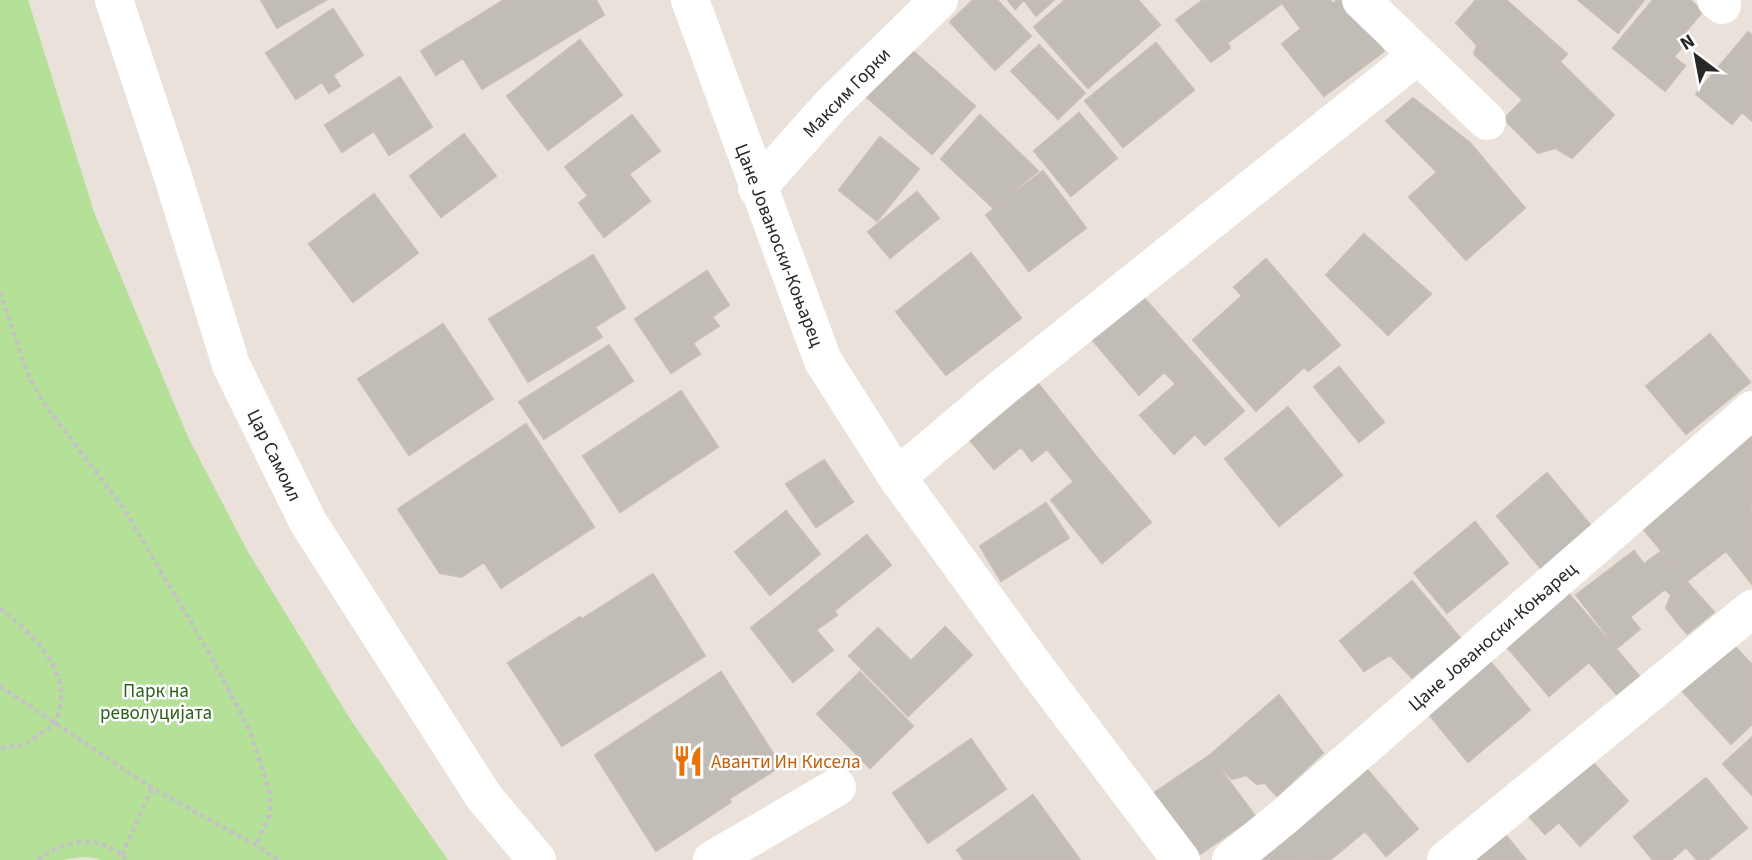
<svg xmlns="http://www.w3.org/2000/svg" width="1752" height="860" viewBox="0 0 1752 860" font-family="'Source Sans 3',sans-serif">
	<rect width="100%" height="100%" fill="#eae2da"/>
	<path fill="#b4e097" d="M 0,0 L 28,0 L 94,212 L 188,437 L 247,550 L 352,722 L 448,860 L 101,860 C 86,855 77,858 63,860 C 42,860 20,860 0,860 Z"/>
	<path fill="#c2bcb6" stroke="#c5beb4" stroke-width="2" d="M 261,0 L 326,0 L 277,28 Z
		M 504,0 L 596,0 L 604,15 L 482,89 L 463,58 L 436,75 L 421,51 Z
		M 973,0 L 997,0 L 1031,36 L 995,70 L 950,22 Z
		M 1008,0 L 1054,0 L 1036,16 L 1024,0 L 1015,9 Z
		M 1065,0 L 1138,0 L 1160,25 L 1088,88 L 1034,27 Z
		M 1203,0 L 1330,0 L 1333,4 L 1337,0 L 1342,0 L 1384,51 L 1324,96 L 1282,44 L 1301,29 L 1282,3 L 1227,43 L 1230,48 L 1211,62 L 1176,20 Z
		M 1476,0 L 1506,0 L 1567,54 L 1523,100 L 1474,54 L 1477,45 L 1456,23 Z
		M 1578,0 L 1644,0 L 1618,33 Z
		M 1653,0 L 1690,0 L 1703,11 L 1681,37 L 1685,43 L 1674,57 L 1685,66 L 1665,91 L 1613,48 Z
		M 333,9 L 363,55 L 333,75 L 340,86 L 329,93 L 322,82 L 296,99 L 266,53 Z
		M 1748,32 L 1752,35 L 1752,121 L 1742,112 L 1732,124 L 1696,94 Z
		M 580,40 L 622,95 L 548,150 L 507,96 Z
		M 1156,43 L 1194,90 L 1123,147 L 1085,101 Z
		M 906,45 L 975,106 L 932,154 L 863,94 Z
		M 1039,45 L 1085,93 L 1058,119 L 1011,71 Z
		M 1560,62 L 1614,115 L 1572,158 L 1555,148 L 1538,153 L 1504,119 Z
		M 400,77 L 432,127 L 389,155 L 374,131 L 342,152 L 325,125 Z
		M 1413,98 L 1470,143 L 1525,208 L 1466,260 L 1409,197 L 1437,172 L 1386,121 Z
		M 1079,113 L 1117,158 L 1071,196 L 1034,151 Z
		M 632,115 L 660,151 L 629,174 L 650,201 L 604,237 L 579,203 L 588,196 L 565,167 Z
		M 980,115 L 1038,171 L 993,208 L 941,159 Z
		M 464,134 L 496,176 L 441,217 L 410,176 Z
		M 880,137 L 919,169 L 877,221 L 839,190 Z
		M 1043,171 L 1086,228 L 1029,271 L 986,215 Z
		M 917,192 L 939,218 L 890,258 L 868,232 Z
		M 374,194 L 418,253 L 353,302 L 309,244 Z
		M 1364,234 L 1431,294 L 1388,335 L 1326,275 Z
		M 971,253 L 1021,318 L 946,375 L 896,312 Z
		M 593,255 L 625,308 L 595,327 L 602,337 L 528,382 L 489,319 Z
		M 1266,259 L 1340,345 L 1308,371 L 1234,287 Z
		M 707,271 L 729,305 L 712,317 L 719,326 L 693,343 L 700,354 L 671,373 L 635,319 Z
		M 1135,288 L 1201,362 L 1176,384 L 1164,372 L 1139,395 L 1084,330 Z
		M 1242,296 L 1304,367 L 1256,411 L 1193,340 Z
		M 443,324 L 493,399 L 409,455 L 358,379 Z
		M 1710,334 L 1750,382 L 1686,434 L 1646,386 Z
		M 609,345 L 633,381 L 544,439 L 519,402 Z
		M 1201,362 L 1244,411 L 1205,445 L 1195,434 L 1174,454 L 1140,415 Z
		M 1339,367 L 1384,422 L 1359,442 L 1314,387 Z
		M 1033,377 L 1100,461 L 1074,482 L 1047,449 L 1032,461 L 1021,447 L 994,469 L 964,433 Z
		M 681,391 L 718,447 L 620,512 L 583,456 Z
		M 1288,407 L 1342,475 L 1279,526 L 1225,459 Z
		M 526,424 L 594,527 L 501,588 L 484,562 L 461,577 L 440,573 L 398,509 Z
		M 1752,434 L 1752,507 L 1750,509 L 1752,512 L 1752,543 L 1696,477 Z
		M 824,460 L 853,502 L 816,527 L 786,484 Z
		M 1100,461 L 1151,522 L 1102,563 L 1051,500 Z
		M 1547,473 L 1598,534 L 1548,577 L 1497,516 Z
		M 1696,477 L 1752,543 L 1751,583 L 1726,551 L 1687,581 L 1639,524 Z
		M 1046,503 L 1069,538 L 1001,581 L 980,546 Z
		M 786,511 L 820,554 L 770,595 L 735,552 Z
		M 1475,522 L 1508,563 L 1447,613 L 1414,573 Z
		M 867,535 L 891,565 L 834,611 L 837,615 L 816,630 L 833,650 L 793,682 L 751,628 Z
		M 1634,551 L 1644,564 L 1660,552 L 1714,612 L 1687,634 L 1666,608 L 1671,595 L 1665,589 L 1630,617 L 1640,629 L 1617,648 L 1576,595 Z
		M 653,574 L 705,656 L 562,746 L 508,663 L 580,617 L 582,619 Z
		M 1412,581 L 1460,638 L 1412,678 L 1390,655 L 1364,671 L 1340,641 Z
		M 1562,586 L 1639,676 L 1617,695 L 1589,662 L 1549,696 L 1501,640 Z
		M 945,627 L 972,655 L 908,716 L 849,656 L 878,628 L 911,661 Z
		M 1726,637 L 1752,665 L 1752,724 L 1731,744 L 1675,683 Z
		M 1489,660 L 1530,710 L 1468,762 L 1426,711 Z
		M 721,672 L 781,766 L 729,799 L 731,802 L 656,851 L 595,755 Z
		M 860,672 L 913,726 L 870,768 L 817,714 Z
		M 1279,695 L 1323,753 L 1277,796 L 1265,783 L 1257,784 L 1246,775 L 1232,779 L 1210,755 Z
		M 1752,737 L 1752,795 L 1723,764 Z
		M 971,739 L 1006,789 L 928,843 L 893,793 Z
		M 1210,755 L 1255,816 L 1193,859 L 1151,795 Z
		M 1586,755 L 1628,801 L 1580,846 L 1559,822 L 1545,834 L 1525,812 Z
		M 1364,766 L 1418,829 L 1386,856 L 1365,831 L 1330,860 L 1307,860 L 1287,835 Z
		M 1706,778 L 1747,828 L 1708,860 L 1697,860 L 1686,847 L 1671,860 L 1653,860 L 1634,837 Z
		M 1033,795 L 1080,860 L 964,860 L 957,850 Z
		M 1499,827 L 1526,860 L 1458,860 Z
		M 1287,835 L 1307,860 L 1257,860 Z"/>
	<g fill="none" stroke-linecap="round" stroke-linejoin="round">
		<path stroke="#c3c3c3" stroke-width="4.5" stroke-dasharray="5 3.5" stroke-linecap="butt" d="M 0,292 L 28,375 L 47,408 L 123,507 L 212,658 L 250,731 L 271,796 L 270,814 L 256,845
			M 0,608 C 25,629 57,655 61,690 C 62,700 58,713 56,723 L 24,745 L 0,748
			M 0,686 L 152,788 L 256,845 L 278,860
			M 122,855 L 152,788
			M 38,860 C 63,839 102,833 126,860"/>
		<path stroke="#fff" stroke-width="38" d="M 114,0 L 173,177 L 231,365 L 308,522 L 484,797 L 537,860
			M 690,0 L 823,361 L 897,477 L 1038,671 L 1181,860
			M 1361,0 L 1487,121
			M 1716,0 L 1722,5
			M 757,188 L 832,104 L 939,0
			M 897,477 L 1001,389 L 1418,55
			M 712,860 L 837,787
			M 1231,860 L 1286,815 L 1752,410
			M 1446,860 L 1752,609"/>
	</g>
	<defs>
		<symbol id="restaurant-bare" viewBox="-9 -9 18 18"><path d="M-5-6h1v4h1v-4h1v4h1v-4h1v5L-1.5 .5V6h-2V.5L-5-1ZM5-6V6H3V1.5H1.5Q1.5-4 5-6Z" fill="#e8710a" stroke="#fff" stroke-width="2.5" paint-order="stroke"/></symbol>
	</defs>
	<g fill-rule="evenodd">
		<use href="#restaurant-bare" x="666" y="739" width="44" height="44"/>
	</g>
	<g text-anchor="middle" stroke-width="5" stroke-linejoin="round" paint-order="stroke">
		<g font-size="19" fill="#282828" stroke="#fff">
			<text transform="translate(846 92) rotate(-46)" y="7">Максим Горки</text>
			<text transform="translate(780 245) rotate(69)" y="7">Цане Јованоски-Коњарец</text>
			<text transform="translate(275 455) rotate(64)" y="7">Цар Самоил</text>
			<text transform="translate(1492 636) rotate(-41)" y="7">Цане Јованоски-Коњарец</text>
		</g>
		<g font-size="19" fill="#2e621b" stroke="#fff">
			<text x="156" y="697">Парк на<tspan x="156" dy="22">револуцијата</tspan></text>
		</g>
		<g font-size="19" fill="#c56008" stroke="#fff" text-anchor="start">
			<text x="711" y="768">Аванти Ин Кисела</text>
		</g>
	</g>
	<g transform="translate(1696 56) rotate(328)" stroke="#ffffff" stroke-width="5" paint-order="stroke">
	<path d="M0-5L12 26L0 18L-12 26Z" fill="#282828"/>
	<text y="-10" font-size="19" font-weight="bold" text-anchor="middle" fill="#282828">N</text>
	</g>
</svg>
